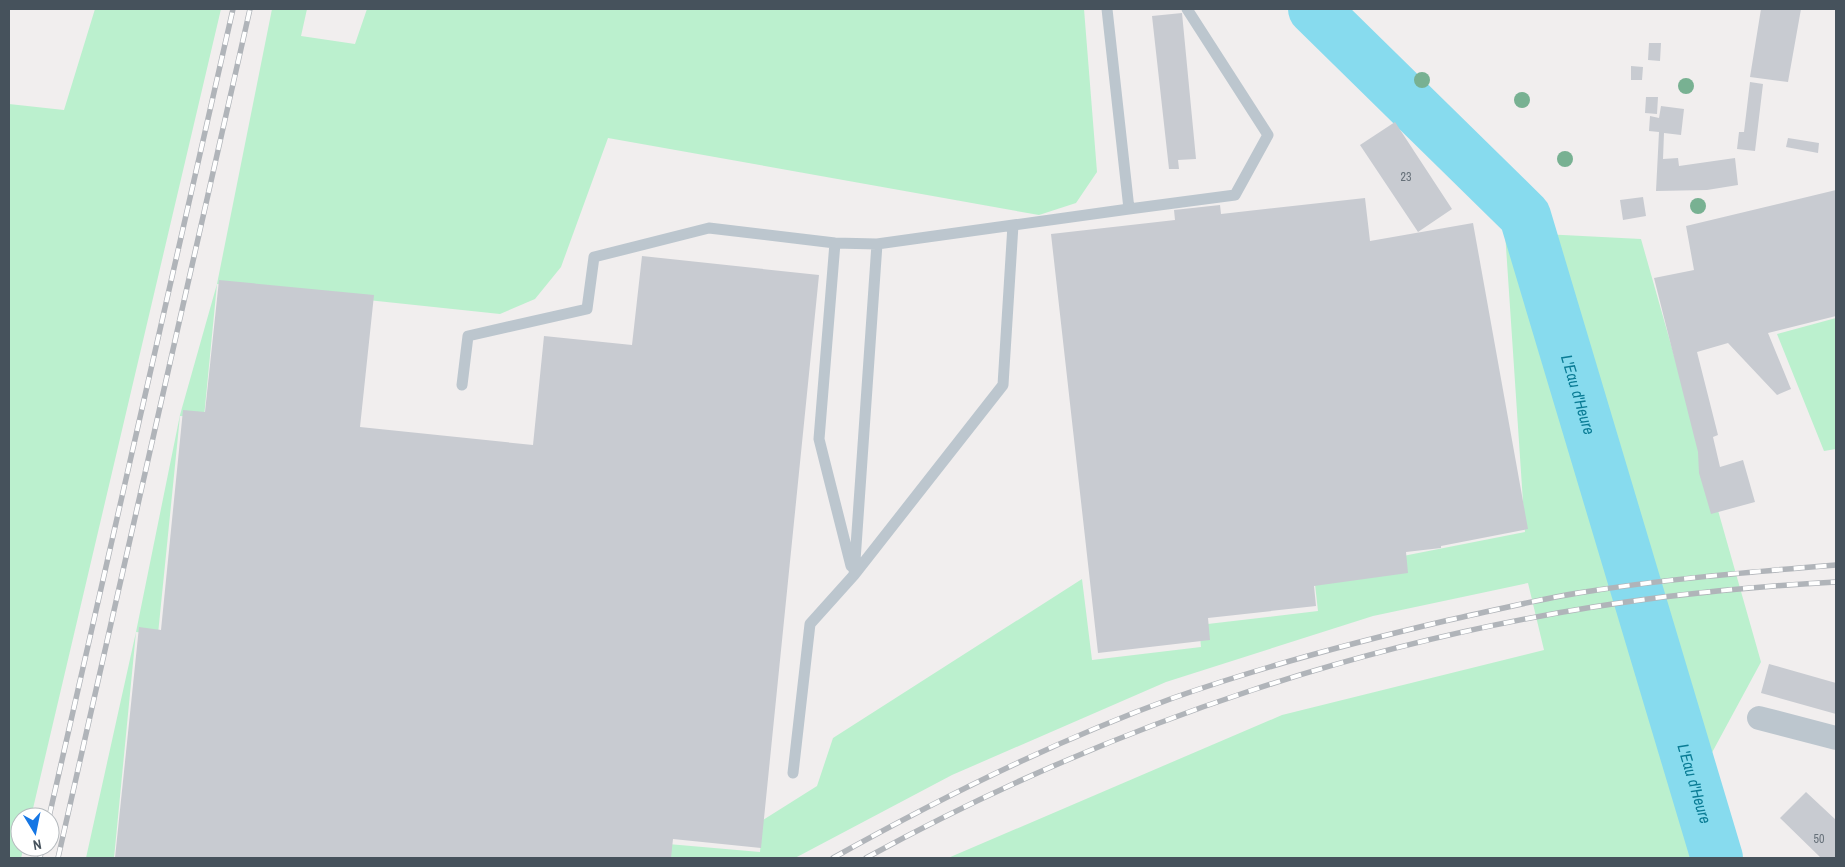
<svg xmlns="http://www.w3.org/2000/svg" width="1845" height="867" viewBox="0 0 1845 867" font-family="'Archivo Narrow',sans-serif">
	<rect width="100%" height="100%" fill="#f1eeee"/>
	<path fill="#bbf0ce" d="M 95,9 L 221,9 L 31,817 L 20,817 L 20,847 L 24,847 L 21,858 L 9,858 L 9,104 L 64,110 Z
		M 272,9 L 307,9 L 301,36 L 355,44 L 367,9 L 1084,9 L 1097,172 L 1076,203 L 1039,215 L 608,138 L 561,267 L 535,299 L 500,314 L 217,284 L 204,417 L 180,416 L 158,634 L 136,632 L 114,858 L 86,858 L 136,632 L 180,415 L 217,284 Z
		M 1505,232 L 1641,239 L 1761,662 L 1695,784 L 1717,858 L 948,858 L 1282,715 L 1544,650 L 1528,583 L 1373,616 L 1166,682 L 952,775 L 795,858 L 667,858 L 668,844 L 760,852 L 763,820 L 817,786 L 833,738 L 1082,579 L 1092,660 L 1201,647 L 1199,625 L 1318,611 L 1313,566 L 1398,557 L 1525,532 Z
		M 1836,318 L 1836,449 L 1824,451 L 1777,334 Z"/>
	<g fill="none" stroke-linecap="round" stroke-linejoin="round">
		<path stroke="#87dbee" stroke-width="52" id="s1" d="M 1314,9 L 1525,216 L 1717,858"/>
	</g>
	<path fill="#c8cbd1" d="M 1761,9 L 1801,9 L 1788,82 L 1750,77 Z
		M 1182,13 L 1196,159 L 1178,160 L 1179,169 L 1169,169 L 1152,16 Z
		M 1649,43 L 1661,43 L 1660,61 L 1648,60 Z
		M 1631,66 L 1643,67 L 1642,80 L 1631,80 Z
		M 1750,82 L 1763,84 L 1755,151 L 1737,149 L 1739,132 L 1744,132 Z
		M 1646,97 L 1658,97 L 1657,114 L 1645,113 Z
		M 1661,106 L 1684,109 L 1681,135 L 1664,133 L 1663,159 L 1678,158 L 1679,166 L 1735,158 L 1738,185 L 1707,190 L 1656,191 L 1659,132 L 1649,131 L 1650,116 L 1659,118 Z
		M 1395,122 L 1452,209 L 1418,232 L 1360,145 Z
		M 1788,138 L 1819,143 L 1818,153 L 1786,147 Z
		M 1836,190 L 1836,316 L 1768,333 L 1791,389 L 1777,395 L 1728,343 L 1697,352 L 1718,435 L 1713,437 L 1720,467 L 1743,460 L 1755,502 L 1711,514 L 1699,473 L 1698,452 L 1654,278 L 1694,270 L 1686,226 Z
		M 1643,197 L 1646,216 L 1623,220 L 1620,200 Z
		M 1365,198 L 1370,241 L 1473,223 L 1528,529 L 1441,546 L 1441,548 L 1406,552 L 1408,573 L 1314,586 L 1316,606 L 1208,618 L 1210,640 L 1098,653 L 1051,234 L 1175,220 L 1174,210 L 1220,205 L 1221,214 Z
		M 642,256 L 819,275 L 761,848 L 673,839 L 671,858 L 115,858 L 139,627 L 161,630 L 183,410 L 205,412 L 219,280 L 374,295 L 360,427 L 533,445 L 544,336 L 632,345 Z
		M 1769,664 L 1836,683 L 1836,714 L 1761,693 Z
		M 1806,792 L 1836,820 L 1836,858 L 1821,858 L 1780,818 Z"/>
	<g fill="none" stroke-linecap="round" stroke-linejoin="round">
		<path stroke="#bcc6ce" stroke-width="11" d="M 1129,209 L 1235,195 L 1268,135 L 1187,9
			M 835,243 L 819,439 L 851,566
			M 462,385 L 468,336 L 587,309 L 594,257 L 709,228 L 835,243 L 877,244 L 1129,209 L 1107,9
			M 854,575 L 1003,385 L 1013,225
			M 793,773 L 810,624 L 854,575 L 877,244"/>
		<path stroke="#bcc6ce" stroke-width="24" d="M 1759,718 L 1836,738"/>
		<defs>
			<path id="rail" d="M 49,817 L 233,9
				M 40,858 L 42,847
				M 58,858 L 250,9
				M 833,858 C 942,797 1055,741 1173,698 C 1264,666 1355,642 1449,620 C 1492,611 1535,600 1578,593 C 1664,579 1750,572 1836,565
				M 866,858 C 1112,723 1385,632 1663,597 C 1721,590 1778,585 1836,582"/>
		</defs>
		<use href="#rail" stroke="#b0b4b9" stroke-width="5.5"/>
		<use href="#rail" stroke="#fff" stroke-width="4" stroke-dasharray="11" stroke-linecap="butt"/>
	</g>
	<g fill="#78b192">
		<circle cx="1422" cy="80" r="8"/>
		<circle cx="1686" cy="86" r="8"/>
		<circle cx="1522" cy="100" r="8"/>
		<circle cx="1565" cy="159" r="8"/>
		<circle cx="1698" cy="206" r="8"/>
	</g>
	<g text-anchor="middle" stroke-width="4.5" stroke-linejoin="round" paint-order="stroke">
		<g font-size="12" fill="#667079">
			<text x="1406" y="181">23</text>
			<text x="1819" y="843">50</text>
		</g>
		<g font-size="16" font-style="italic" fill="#0a7c95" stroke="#fff">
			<text dy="6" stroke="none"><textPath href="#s1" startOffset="482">L'Eau d'Heure</textPath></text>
			<text dy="6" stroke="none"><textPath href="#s1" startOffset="888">L'Eau d'Heure</textPath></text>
		</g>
	</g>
	<rect width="1845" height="867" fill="none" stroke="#46525c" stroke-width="20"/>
	<g transform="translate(35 832) rotate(170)"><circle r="24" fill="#ffffff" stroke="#b5babe"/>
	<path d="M0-4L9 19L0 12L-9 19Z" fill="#1576e4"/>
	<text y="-8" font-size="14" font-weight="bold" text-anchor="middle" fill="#46525c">N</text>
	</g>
</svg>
